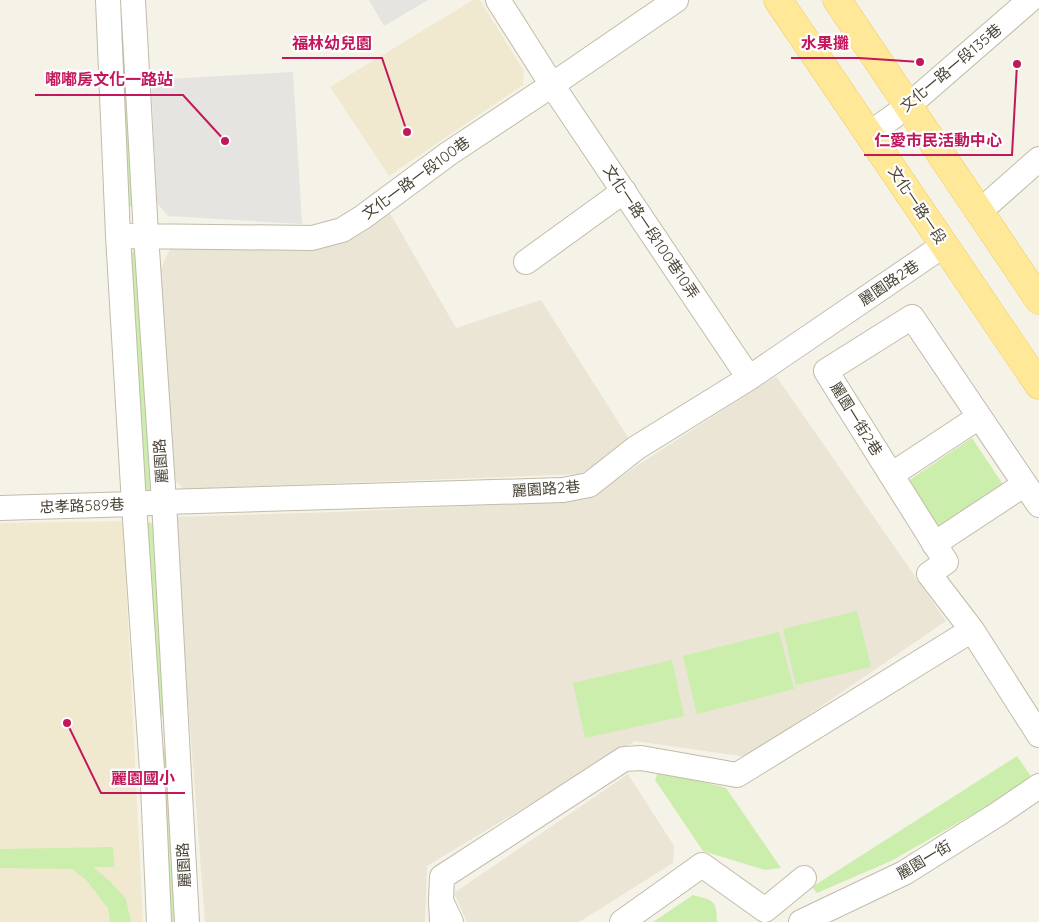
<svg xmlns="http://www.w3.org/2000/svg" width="1039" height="922" viewBox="0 0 1039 922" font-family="Quicksand,'Noto Sans TC',sans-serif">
	<rect width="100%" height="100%" fill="#f5f2e8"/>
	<path fill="#eae5d5" d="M 390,213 L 456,328 L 541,300 L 631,442 L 580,474 L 184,489 L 170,475 L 158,275 L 171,247 L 329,245 Z
		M 776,376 L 946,621 L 747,757 L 635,741 L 427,866 L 425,922 L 205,922 L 174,517 L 337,512 L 531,503 L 592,497 L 641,463 Z
		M 628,774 L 674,846 L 673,863 L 579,922 L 467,922 L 454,893 Z"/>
	<path fill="#f0e9d0" d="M 473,0 L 480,0 L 524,71 L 523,85 L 389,176 L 330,87 Z
		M 123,521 L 143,922 L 0,922 L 0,523 Z"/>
	<path fill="#cceeac" d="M 117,0 L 126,0 L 137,204 L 131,207 L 126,203 Z
		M 134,250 L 139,255 L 154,489 L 149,492 L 143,488 L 129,256 Z
		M 972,438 L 1004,486 L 937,531 L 905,483 Z
		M 146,522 L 151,523 L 155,528 L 164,690 L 163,715 L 157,718 Z
		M 857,611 L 871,667 L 796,685 L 783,629 Z
		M 779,632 L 794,689 L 697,714 L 683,656 Z
		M 672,660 L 684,716 L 585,738 L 573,683 Z
		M 162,745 L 167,755 L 176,922 L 165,922 Z
		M 1017,756 L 1030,775 L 1030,782 L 891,861 L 817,893 L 812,887 Z
		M 658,772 L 693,779 L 726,788 L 781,868 L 765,870 L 703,851 L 655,780 Z
		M 113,847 L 114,867 L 93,867 L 111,882 L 126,899 L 131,922 L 110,922 L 108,908 L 86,880 L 72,869 L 0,868 L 0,849 Z
		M 693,895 C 713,900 717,900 717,922 L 653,922 Z"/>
	<path fill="#e6e4e0" d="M 369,0 L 428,0 L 384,26 Z
		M 293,72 L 302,224 L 168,216 L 157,203 L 151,80 Z"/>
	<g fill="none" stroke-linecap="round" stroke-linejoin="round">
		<defs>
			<path id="minor" d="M 108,0 L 118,236 L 134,504 L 153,785 L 159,922
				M 133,0 L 146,235 L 164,502 L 187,922
				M 498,0 L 552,85 L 749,378
				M 869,134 L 908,106 L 1030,0
				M 979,212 L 1039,159
				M 130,236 L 312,238 L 342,230 L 363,217 L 448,154 L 552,85 L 676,0
				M 526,262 L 624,191
				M 891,475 L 979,417
				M 1039,505 L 912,317 L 826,371 L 946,562 L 929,574 L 972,630 L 1039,735
				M 0,508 L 134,504 L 164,502 L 563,490 L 589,485 L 636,448 L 749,378 L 944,245
				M 934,544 L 1025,484
				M 441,901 L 442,877 L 624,759 L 641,758 L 737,775 L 972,630
				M 442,922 L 441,901 L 451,922
				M 622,922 L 702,865 L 765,910 L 804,878
				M 801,922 L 904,873 L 998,814 L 1039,786"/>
			<path id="major" d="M 778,0 L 1039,385
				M 837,0 L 1039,300"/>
		</defs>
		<use href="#minor" stroke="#c2bba9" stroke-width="26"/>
		<use href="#major" stroke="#f0cd5b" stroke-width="29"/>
		<use href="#minor" stroke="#fff" stroke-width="24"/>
		<use href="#major" stroke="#ffe897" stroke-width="28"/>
	</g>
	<g text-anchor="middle" stroke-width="4.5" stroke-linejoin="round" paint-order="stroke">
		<g font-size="15" fill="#4a4335" stroke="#fff">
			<text transform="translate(951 68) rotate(-40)" y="5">文化一路一段135巷</text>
			<text transform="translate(416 178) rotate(-36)" y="5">文化一路一段100巷</text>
			<text transform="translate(917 205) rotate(56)" y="5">文化一路一段</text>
			<text transform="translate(651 232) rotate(56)" y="5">文化一路一段100巷10弄</text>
			<text transform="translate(889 283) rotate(-34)" y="5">麗園路2巷</text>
			<text transform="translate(856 419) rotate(58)" y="5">麗園一街2巷</text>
			<text transform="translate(161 461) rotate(-94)" y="5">麗園路</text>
			<text transform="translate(546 489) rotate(-4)" y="5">麗園路2巷</text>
			<text transform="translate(82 506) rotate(-2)" y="5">忠孝路589巷</text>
			<text transform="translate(924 860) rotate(-31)" y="5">麗園一街</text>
			<text transform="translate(184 865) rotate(-93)" y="5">麗園路</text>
		</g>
	</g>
	<path fill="none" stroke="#c2185b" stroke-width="2" d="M920 62L859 58H791M407 132L382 58H282M225 141L183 95H35M1017 64L1012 155H864M67 723L101 793H185"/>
	<g fill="#c2185b" stroke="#fff" stroke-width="2">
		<circle cx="920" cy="62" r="5"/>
		<circle cx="407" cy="132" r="5"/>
		<circle cx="225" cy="141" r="5"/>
		<circle cx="1017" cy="64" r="5"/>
		<circle cx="67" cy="723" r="5"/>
	</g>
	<g font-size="16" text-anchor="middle" font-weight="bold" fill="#c2185b" stroke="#fff" stroke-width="4.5" stroke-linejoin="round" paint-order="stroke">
		<text x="825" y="49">水果攤</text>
		<text x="332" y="49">福林幼兒園</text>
		<text x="109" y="85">嘟嘟房文化一路站</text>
		<text x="938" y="146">仁愛市民活動中心</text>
		<text x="143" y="784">麗園國小</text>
	</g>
</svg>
